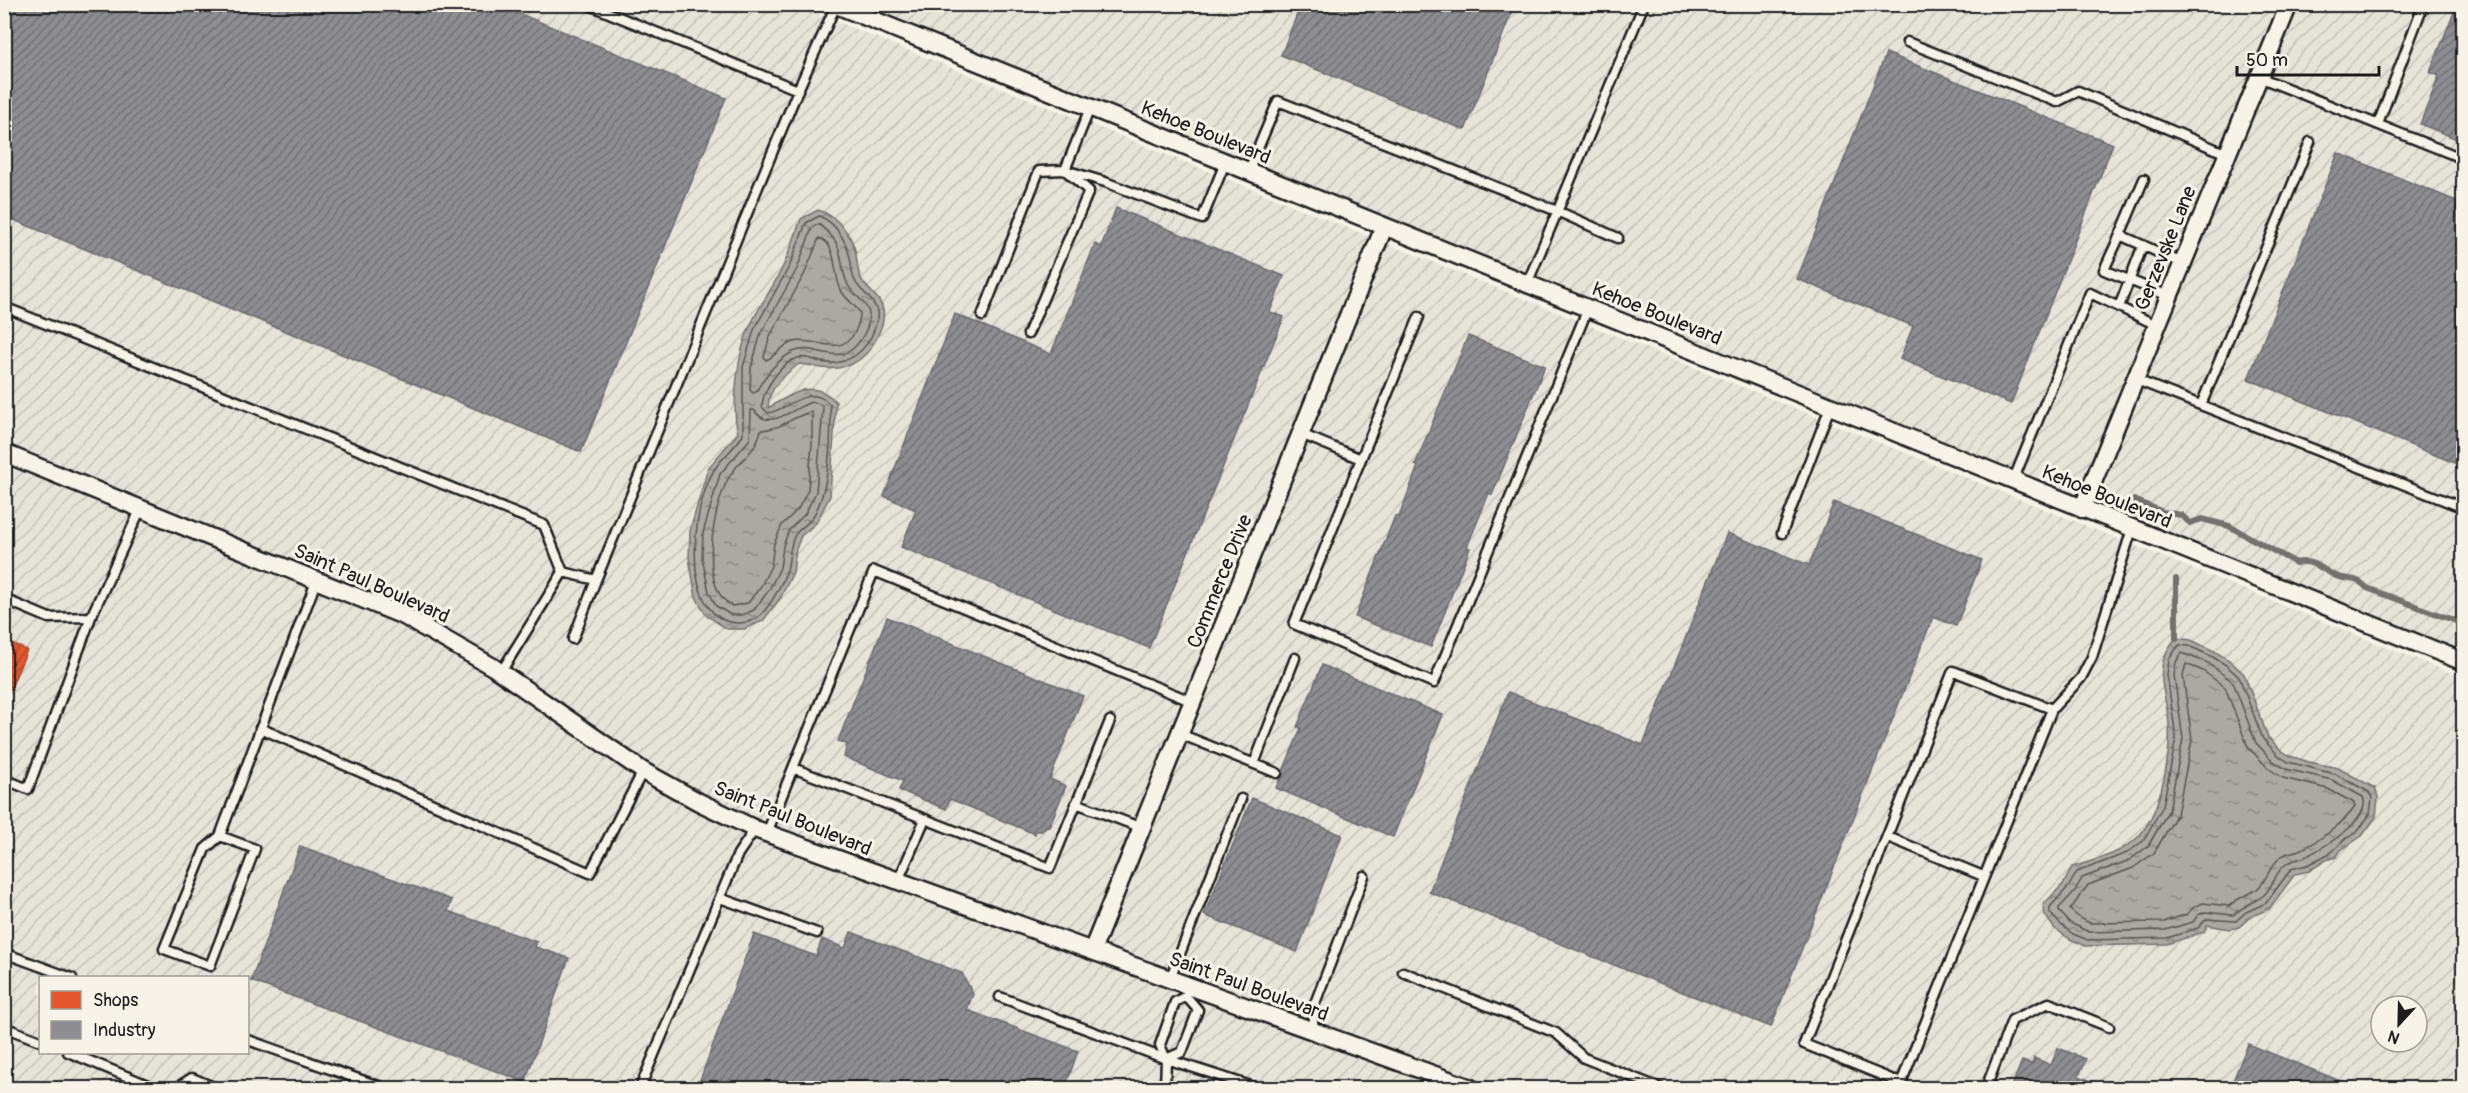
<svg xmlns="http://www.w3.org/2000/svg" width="2468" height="1093" viewBox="0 0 2468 1093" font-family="Pangolin,sans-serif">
	<defs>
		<pattern id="industrial-furrows" width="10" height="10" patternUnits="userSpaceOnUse" patternTransform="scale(1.5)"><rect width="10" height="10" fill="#e6e3d9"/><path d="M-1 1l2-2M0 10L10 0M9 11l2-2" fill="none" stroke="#c5c2ba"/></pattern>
		<pattern id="water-ripples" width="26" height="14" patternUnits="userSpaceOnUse" patternTransform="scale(1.5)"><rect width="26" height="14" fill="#aca9a2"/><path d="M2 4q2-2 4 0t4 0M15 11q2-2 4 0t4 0" fill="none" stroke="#8b8983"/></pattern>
		<pattern id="shops-hatch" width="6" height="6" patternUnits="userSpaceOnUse" patternTransform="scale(1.5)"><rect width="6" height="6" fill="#e4572e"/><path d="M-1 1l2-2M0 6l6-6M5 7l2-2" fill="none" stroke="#b84726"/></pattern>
		<pattern id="industry-hatch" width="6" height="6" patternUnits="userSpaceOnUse" patternTransform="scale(1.5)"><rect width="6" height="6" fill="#8d8d92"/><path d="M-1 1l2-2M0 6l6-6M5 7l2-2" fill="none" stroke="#727276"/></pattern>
	</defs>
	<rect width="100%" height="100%" fill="#f7f3e8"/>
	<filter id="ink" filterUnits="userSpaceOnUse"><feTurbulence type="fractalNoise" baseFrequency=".0167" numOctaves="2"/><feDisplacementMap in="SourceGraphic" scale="12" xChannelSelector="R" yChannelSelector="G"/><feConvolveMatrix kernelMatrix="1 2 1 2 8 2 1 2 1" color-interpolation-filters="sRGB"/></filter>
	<g filter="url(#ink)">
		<path fill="url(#industrial-furrows)" fill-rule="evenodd" d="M 5,5 L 796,5 L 2463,678 L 2463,1088 L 5,1088 ZM 40,978 L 248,978 L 248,1052 L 40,1052 ZM 2381,1006 L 2417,1006 L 2417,1042 L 2381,1042 Z
			M 864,5 L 2463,5 L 2463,652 L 2014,470 Z"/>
		<path fill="url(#water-ripples)" stroke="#72716c" stroke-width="1.5" d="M 818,210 C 837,216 852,234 856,254 C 857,261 857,269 860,276 C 864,289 881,296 883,310 C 885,320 880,332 875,341 C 865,361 845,371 822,368 C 814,367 807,364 799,364 C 784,375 768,388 768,408 C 792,394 813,377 836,402 L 830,496 L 816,523 L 801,536 L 796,549 L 793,572 L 781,597 L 763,621 L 744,629 L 727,629 L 706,615 L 696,597 L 689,558 L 690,531 L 708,468 L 738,433 C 731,406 738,351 750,326 C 760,304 776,284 785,262 C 791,248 796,233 801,219 Z
			M 2176,638 L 2191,640 L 2214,651 L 2229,660 L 2244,674 L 2268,737 L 2281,750 L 2290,756 L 2309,762 L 2338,768 L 2375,788 L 2378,797 L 2376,817 L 2362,836 L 2341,850 L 2336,857 L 2326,860 L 2309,871 L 2295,874 L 2269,909 L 2250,917 L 2239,927 L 2230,929 L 2207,925 L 2204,932 L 2167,944 L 2086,946 L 2070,939 L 2054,928 L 2045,915 L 2043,905 L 2064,883 L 2072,867 C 2094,860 2122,854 2138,837 C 2162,812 2173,748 2168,715 C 2163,684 2153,665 2176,638 Z"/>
		<path fill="url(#shops-hatch)" stroke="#a84529" stroke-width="1.5" d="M 4,641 L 27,650 L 4,704 Z"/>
		<path fill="url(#industry-hatch)" stroke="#6b6b6f" stroke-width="1.5" d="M 4,4 L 496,4 L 726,98 L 581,452 L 4,216 Z
			M 1301,4 L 1515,4 L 1465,130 L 1281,55 Z
			M 2457,4 L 2464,4 L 2464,142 L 2420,124 L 2439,76 L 2430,72 Z
			M 1886,53 L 2113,144 L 2011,404 L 1900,359 L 1913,326 L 1797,279 Z
			M 2338,153 L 2464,204 L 2464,467 L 2248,379 Z
			M 1116,208 L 1284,276 L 1270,312 L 1284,317 L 1149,648 L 901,547 L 916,510 L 884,496 L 955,314 L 1051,354 L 1095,244 L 1101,247 Z
			M 1468,336 L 1545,366 L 1492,495 L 1489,493 L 1467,547 L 1470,548 L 1431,647 L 1355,617 L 1395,516 L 1399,517 L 1418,466 L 1415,465 Z
			M 1834,502 L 1982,560 L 1956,626 L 1933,617 L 1771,1027 L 1429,892 L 1508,692 L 1643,745 L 1727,533 L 1809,565 Z
			M 887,617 L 1083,696 L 1050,779 L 1066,786 L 1049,827 L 1046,826 L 1042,831 L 1036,831 L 1035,834 L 950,799 L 946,809 L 899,790 L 903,781 L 844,757 L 847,744 L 838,741 Z
			M 1322,665 L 1443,715 L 1393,837 L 1276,788 L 1301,728 L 1297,727 Z
			M 1252,798 L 1342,835 L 1297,952 L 1204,915 Z
			M 300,846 L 452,900 L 448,911 L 537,942 L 535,947 L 569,958 L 525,1082 L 251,981 Z
			M 851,932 L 962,973 L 973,994 L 967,1010 L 1078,1051 L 1065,1088 L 697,1088 L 754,934 L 816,956 L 822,939 L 845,948 Z
			M 2248,1044 L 2358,1088 L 2230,1088 Z
			M 2058,1048 L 2086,1059 L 2079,1076 L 2096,1083 L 2093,1088 L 2011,1088 L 2022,1061 L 2032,1064 L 2034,1058 L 2051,1065 Z"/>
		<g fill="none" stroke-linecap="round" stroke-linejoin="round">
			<path stroke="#565452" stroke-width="1.5" d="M 819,216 C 838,223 848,245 851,263 C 852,270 852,276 855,281 C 860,292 874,298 877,311 C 879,319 874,330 871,337 C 861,356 843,366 821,362 C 814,360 806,356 798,358 C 781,362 762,391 762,407 L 768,413 C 789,410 809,382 830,404 C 832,434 830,494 811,519 C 807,525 799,528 795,535 C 789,546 790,558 787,570 C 783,582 769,609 759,616 C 749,625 731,625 720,618 C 682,595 694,503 714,470 C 722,457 735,448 743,435 L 743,367 L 754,330 L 790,265 L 806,223 Z
				M 816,225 L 820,225 C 849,249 836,259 848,285 C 853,295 864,300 868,310 C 871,317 868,326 865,332 C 843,376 817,340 793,352 C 777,360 764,377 756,392 L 753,393 L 750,390 L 751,368 L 761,333 L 797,269 L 812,228 Z
				M 819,238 C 839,244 832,276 842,292 C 847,300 855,305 860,313 C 860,321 858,325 855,332 C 841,358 815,337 793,342 C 782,345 775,357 766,360 L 764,357 L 770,336 L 805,273 Z
				M 812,402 L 820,404 L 823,408 L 816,492 L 805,514 L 789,530 L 783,546 L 780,568 L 769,590 L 754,610 L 741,615 L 731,615 L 716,606 L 709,592 L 702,557 L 703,533 L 720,474 L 750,439 L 751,410 L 754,410 C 769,433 793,407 812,402 Z
				M 812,412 L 812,443 L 808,490 L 798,509 L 782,525 L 774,544 L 771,566 L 761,586 L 748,603 L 732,606 C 698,587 713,508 728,479 C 739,458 754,457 761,430 C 784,429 793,415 812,412 Z
				M 2179,645 L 2189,646 L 2211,656 L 2226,665 L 2239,677 L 2263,739 L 2278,755 L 2288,762 L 2335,774 L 2369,792 L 2372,798 L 2370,814 L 2358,831 L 2346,838 L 2332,852 L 2307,865 L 2291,869 L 2266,903 L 2246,912 L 2236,921 L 2206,919 L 2198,928 L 2167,938 L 2088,940 L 2073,934 L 2059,923 L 2050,913 L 2050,907 L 2069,886 L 2077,872 L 2127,853 L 2143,841 L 2163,806 L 2176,738 L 2167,675 L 2169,659 Z
				M 2182,653 L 2208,663 L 2233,682 L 2256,743 L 2273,761 L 2286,769 L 2332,780 L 2363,797 C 2372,820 2324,847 2307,856 C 2300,860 2291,859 2285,865 C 2275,873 2273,886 2264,895 C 2257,901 2243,906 2233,915 L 2205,912 L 2198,915 L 2193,922 L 2165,930 L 2089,932 L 2070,923 L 2059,911 L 2059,908 L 2075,891 L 2082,878 L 2130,860 L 2148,846 L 2169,810 L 2183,739 L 2174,675 L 2176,662 Z
				M 2186,664 L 2203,671 L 2225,687 L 2248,747 L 2268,768 L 2283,778 L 2328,789 L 2354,803 L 2355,807 C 2345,822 2317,843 2300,850 C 2294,852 2288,852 2282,856 C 2269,865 2267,881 2257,889 C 2248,895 2237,898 2229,906 L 2203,903 L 2194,907 L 2187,914 L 2164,922 L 2090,923 L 2081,919 L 2070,910 L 2088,885 L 2133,868 L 2154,853 L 2177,814 L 2192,740 L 2183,675 Z"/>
			<path stroke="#72716c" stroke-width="6" d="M 2134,500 L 2163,512 L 2181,515 L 2190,523 L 2202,519 L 2229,526 L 2296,563 C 2313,559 2321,569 2336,576 C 2349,581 2356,576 2367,588 L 2464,624
				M 2176,638 L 2176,579"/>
			<defs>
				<path id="service" d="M 587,4 L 798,90
					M 1907,42 L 2057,102 L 2078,91 L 2227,154
					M 2259,77 L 2464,159
					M 2378,124 L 2422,8
					M 1248,172 L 1278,101 L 1557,211 L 1618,238
					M 2144,179 L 2120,235 L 2182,263
					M 2120,235 L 2104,270 L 2169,296
					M 1527,284 L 1644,4
					M 4,307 L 544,525 L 563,572 L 501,672
					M 2119,307 L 2143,245
					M 982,316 L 1039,171 L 1065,170 L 1090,108
					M 1028,334 L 1089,191 L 1065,170 L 1105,182 L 1202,219 L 1225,163
					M 2134,379 L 2464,508
					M 2201,405 L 2310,142
					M 1301,434 L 1361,459 L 1294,624 L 1434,683 L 1588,308
					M 1361,459 L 1419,317
					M 2013,481 L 2090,293 L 2156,325
					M 1782,533 L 1830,407
					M 563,572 L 596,580 L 798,90 L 836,5
					M 4,599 L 49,618 L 91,617
					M 573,639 L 596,580
					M 2052,709 L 2081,678 L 2092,657 L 2132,529
					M 260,728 L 590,873 L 643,771
					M 1180,734 L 1277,773
					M 1254,764 L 1295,658
					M 793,768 L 874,571 L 1193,702
					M 4,779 L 28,789 L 91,617 L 141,508
					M 1076,803 L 1142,828
					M 925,819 L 1050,868 L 1110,721
					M 767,833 L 793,768 L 925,819 L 898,881
					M 220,836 L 205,849 L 164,949 L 210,966 L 255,849 L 220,836 L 317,579
					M 1888,837 L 1983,876
					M 720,898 L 817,933
					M 4,953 L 72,978
					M 1403,972 L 1556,1033 L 1584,1058 L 1660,1088
					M 1170,979 L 1241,799
					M 1000,997 L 1166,1059 L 1257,1088
					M 4,1027 L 40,1041
					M 1314,1031 L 1312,1011 L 1364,876
					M 248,1040 L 384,1088
					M 68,1052 L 155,1088
					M 1166,1059 L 1182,1052 L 1198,1010 L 1186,996
					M 176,1088 L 192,1078 L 216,1088
					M 640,1088 L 738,854 L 755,829
					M 1165,1088 L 1166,1059 L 1160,1045 L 1175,1002 L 1186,996 L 1190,987
					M 1899,1088 L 2052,709 L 1953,671 L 1804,1044 L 1901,1083
					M 1986,1088 L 2012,1020 L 2049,1003 L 2109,1027"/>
				<path id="minor" d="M 834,4 L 2464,662
					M 4,453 L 404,616 L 493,667 L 643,771 L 699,802 L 755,829 L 1471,1088
					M 2082,509 L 2289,4
					M 1092,951 L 1384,227"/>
			</defs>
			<use href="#service" stroke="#1c1c1c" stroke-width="13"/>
			<use href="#minor" stroke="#1c1c1c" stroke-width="21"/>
			<use href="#service" stroke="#f7f3e8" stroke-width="8"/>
			<use href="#minor" stroke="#f7f3e8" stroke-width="16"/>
		</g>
	</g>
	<g text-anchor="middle" stroke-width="6" stroke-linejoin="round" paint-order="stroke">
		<g font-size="20" fill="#1c1c1c" stroke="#f7f3e8">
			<text transform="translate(1206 132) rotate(22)" y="7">Kehoe Boulevard</text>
			<text transform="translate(2165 248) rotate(-68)" y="7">Gerzevske Lane</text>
			<text transform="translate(1657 313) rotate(22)" y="7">Kehoe Boulevard</text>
			<text transform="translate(2107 496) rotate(22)" y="7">Kehoe Boulevard</text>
			<text transform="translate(1219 581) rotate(-68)" y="7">Commerce Drive</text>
			<text transform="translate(372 583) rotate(24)" y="7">Saint Paul Boulevard</text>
			<text transform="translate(793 818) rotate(22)" y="7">Saint Paul Boulevard</text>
			<text transform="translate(1249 986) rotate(20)" y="7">Saint Paul Boulevard</text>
		</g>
	</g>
	<rect width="2468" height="1093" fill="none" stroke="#f7f3e8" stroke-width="24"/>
	<rect x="12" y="12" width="2444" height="1069" fill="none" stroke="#1c1c1c" stroke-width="2" filter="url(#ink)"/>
	<rect x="39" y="976" width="210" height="78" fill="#f7f3e8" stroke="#9f9d96" stroke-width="1.5"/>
	<rect x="51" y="991" width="30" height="18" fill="#e4572e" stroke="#9f9d96" stroke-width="1.5"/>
	<text x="93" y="1006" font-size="18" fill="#1c1c1c">Shops</text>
	<rect x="51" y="1021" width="30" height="18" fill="#8d8d92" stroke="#9f9d96" stroke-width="1.5"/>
	<text x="93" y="1036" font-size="18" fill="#1c1c1c">Industry</text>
	<g transform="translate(2399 1024) rotate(202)"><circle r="28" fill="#f7f3e8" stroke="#9f9d96" stroke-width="1.5"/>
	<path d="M0-4.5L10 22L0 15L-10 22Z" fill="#1c1c1c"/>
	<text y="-9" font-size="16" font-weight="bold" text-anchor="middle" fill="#1c1c1c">N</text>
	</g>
	<path d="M2237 66v9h142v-9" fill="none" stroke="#1c1c1c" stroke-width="3"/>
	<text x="2246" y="66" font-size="18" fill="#1c1c1c" stroke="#f7f3e8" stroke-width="4.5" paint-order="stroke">50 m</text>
</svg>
